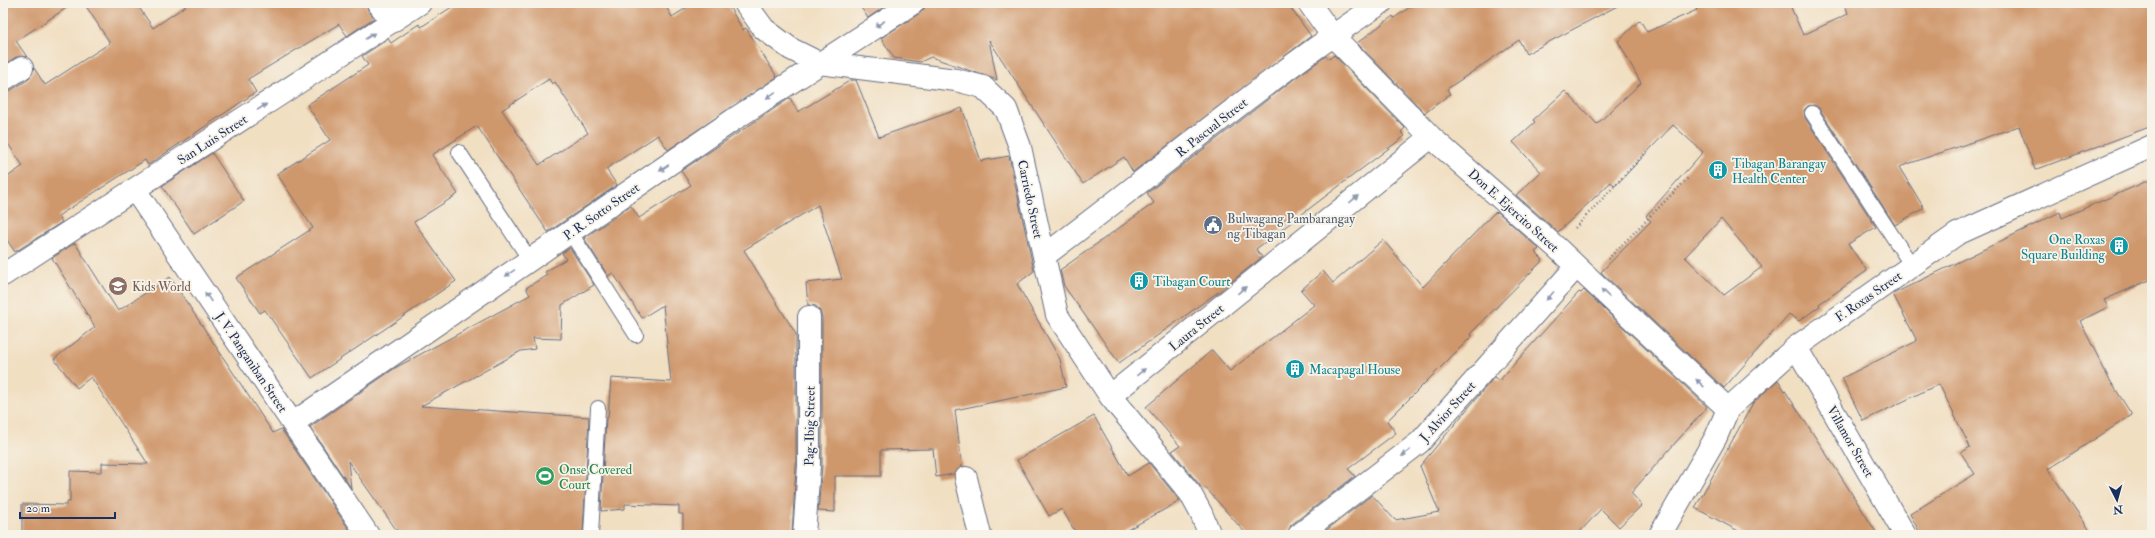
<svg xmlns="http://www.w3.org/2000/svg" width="2155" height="538" viewBox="0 0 2155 538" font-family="'IM FELL Double Pica',serif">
	<rect width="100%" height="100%" fill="#f7f3e8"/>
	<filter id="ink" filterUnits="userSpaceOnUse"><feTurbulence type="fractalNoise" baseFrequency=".025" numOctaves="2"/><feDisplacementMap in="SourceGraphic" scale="8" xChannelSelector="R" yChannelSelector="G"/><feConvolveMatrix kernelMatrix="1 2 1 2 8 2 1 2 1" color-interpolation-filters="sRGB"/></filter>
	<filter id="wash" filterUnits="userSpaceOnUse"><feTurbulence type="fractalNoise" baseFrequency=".012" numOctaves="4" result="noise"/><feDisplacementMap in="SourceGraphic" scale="16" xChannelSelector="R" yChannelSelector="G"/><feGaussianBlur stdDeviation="0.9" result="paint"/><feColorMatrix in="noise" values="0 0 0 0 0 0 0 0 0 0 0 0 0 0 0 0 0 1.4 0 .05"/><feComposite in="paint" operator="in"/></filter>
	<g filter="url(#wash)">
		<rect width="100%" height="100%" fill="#f1dfc2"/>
		<g id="blocks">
			<path fill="#cf976c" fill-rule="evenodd" d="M 3,3 L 74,3 L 16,41 L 27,57 L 16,57 L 3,65 Z
				M 84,3 L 136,3 L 153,28 L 190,3 L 366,3 L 368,10 L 374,18 L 347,36 L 339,24 L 248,79 L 256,92 L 148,165 L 145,160 L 58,216 L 62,222 L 15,252 L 3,234 L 3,180 L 23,166 L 3,136 L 3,92 L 10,91 L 29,79 L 34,68 L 45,85 L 110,43 Z
				M 458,3 L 664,3 L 672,17 L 694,3 L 727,3 L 743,30 L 746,28 L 777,77 L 668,150 L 658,135 L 606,169 L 617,185 L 548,232 L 477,126 L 432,155 L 458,194 L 414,222 L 456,281 L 312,378 L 265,310 L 260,313 L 236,278 L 313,228 L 277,174 L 330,140 L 307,105 L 368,65 L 362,56 L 388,39 L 391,43 L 419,24 L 421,27 ZM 549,79 L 552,84 L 555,82 L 588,133 L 539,165 L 502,110 Z
				M 858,3 L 890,3 L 868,18 Z
				M 925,3 L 1287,3 L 1311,36 L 1133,172 L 1124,157 L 1083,184 L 989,40 L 997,80 L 931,57 L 920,62 L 894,58 L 881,38 L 920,13 L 924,9 Z
				M 1416,3 L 1623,3 L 1526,54 L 1519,40 L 1447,89 L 1450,94 L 1425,113 L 1357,43 L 1393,16 L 1394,18 Z
				M 1694,3 L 1789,3 L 1803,35 L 1848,14 L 1845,3 L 2152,3 L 2152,126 L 2035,170 L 2019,126 L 1899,167 L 1924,208 L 1895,225 L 1819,108 L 1815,105 L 1808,106 L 1804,110 L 1805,118 L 1876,227 L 1848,244 L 1867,271 L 1819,304 L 1820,306 L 1799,321 L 1789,314 L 1724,388 L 1601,272 L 1651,221 L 1646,216 L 1703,152 L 1673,125 L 1615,186 L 1611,182 L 1558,232 L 1516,195 L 1541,172 L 1513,142 L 1535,122 L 1533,120 L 1565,91 L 1597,124 L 1641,83 L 1618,41 L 1640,20 L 1647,32 L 1697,10 ZM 1721,219 L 1762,267 L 1724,295 L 1685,257 Z
				M 1334,55 L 1405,128 L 1401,132 L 1405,136 L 1256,249 L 1262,257 L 1221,290 L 1119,363 L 1064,286 L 1060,270 L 1154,203 L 1147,193 L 1302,73 L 1326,56 L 1329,59 Z
				M 851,80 L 856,80 L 879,137 L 962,108 L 981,161 L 1009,156 L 1034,271 L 1017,284 L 1060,359 L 1066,387 L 955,410 L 962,466 L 954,474 L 936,477 L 933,449 L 881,450 L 881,476 L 835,476 L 835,512 L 818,511 L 822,466 L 822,317 L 820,311 L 816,306 L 808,305 L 806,283 L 842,279 L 818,205 L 744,250 L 796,334 L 796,466 L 792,535 L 683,535 L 683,514 L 679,514 L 679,506 L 625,504 L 625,509 L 601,511 L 606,418 L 608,418 L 611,378 L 671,382 L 663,305 L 642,318 L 613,273 L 608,276 L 584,238 L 631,206 L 639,218 L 691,185 L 681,171 L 790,98 L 798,112 Z
				M 212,153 L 244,201 L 194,234 L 162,186 Z
				M 2152,179 L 2152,279 L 2104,300 L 2108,307 L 2080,321 L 2109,379 L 2132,415 L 2048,469 L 2093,535 L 1921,535 L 1910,514 L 1975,474 L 1961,453 L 1970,447 L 1939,384 L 1863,421 L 1842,378 L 1917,341 L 1893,294 L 2060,212 L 2062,218 Z
				M 1498,212 L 1539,249 L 1535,252 L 1543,260 L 1470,334 L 1472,336 L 1387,421 L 1396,433 L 1348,469 L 1355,476 L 1291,525 L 1287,535 L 1247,535 L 1205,487 L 1202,488 L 1172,451 L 1180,446 L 1146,407 L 1212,350 L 1230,371 L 1314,305 L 1301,290 L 1323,271 L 1333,283 L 1383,240 L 1423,287 L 1494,213 Z
				M 75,243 L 118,311 L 170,277 L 273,433 L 281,429 L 353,535 L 22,535 L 22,504 L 67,505 L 67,502 L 70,502 L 70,471 L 102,472 L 102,463 L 148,464 L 91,377 L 77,388 L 54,359 L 95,327 L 52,258 Z
				M 570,248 L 594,285 L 562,305 L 561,339 L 533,338 L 535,349 L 521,351 L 421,406 L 589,417 L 583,535 L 400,535 L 348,461 L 351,488 L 310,427 L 395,368 L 530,295 L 526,288 L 547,275 L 545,272 L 566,259 L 562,253 Z
				M 1584,290 L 1707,407 L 1631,493 L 1642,505 L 1619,527 L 1601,509 L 1577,535 L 1320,535 L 1372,495 L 1395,520 L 1439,512 L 1420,466 L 1494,377 L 1499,381 L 1579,292 L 1581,293 Z
				M 1778,380 L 1838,472 L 1878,535 L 1746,535 L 1695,508 L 1753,403 Z
				M 1094,416 L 1128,476 L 1149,463 L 1180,501 L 1118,535 L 1077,535 L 1062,509 L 1049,516 L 1017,460 Z"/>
		</g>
	</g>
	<g filter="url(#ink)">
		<use href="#blocks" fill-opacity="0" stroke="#666d81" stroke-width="1"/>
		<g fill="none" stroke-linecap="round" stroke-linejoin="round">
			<defs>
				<path id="lane" d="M 1812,113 L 1912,266
					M 459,152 L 530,260
					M 570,232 L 636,335
					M 591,535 L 598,408"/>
				<path id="street" d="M 378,3 L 392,21
					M 745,3 L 764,29 L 791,49 L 819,63 L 956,80 L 983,87 L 1006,109 L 1020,147 L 1057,315 L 1110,396 L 1190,493 L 1201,513 L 1210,535
					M 1309,3 L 1332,35 L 1431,137 L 1557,248 L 1728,409
					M 3,80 L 22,68
					M 135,190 L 368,535
					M 1044,256 C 1157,172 1264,80 1381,3
					M 3,275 L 420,3
					M 1796,347 L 1905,535
					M 1110,396 L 1431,137
					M 293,423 L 733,120 L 913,3
					M 966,478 L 980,535
					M 804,535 L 809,466 L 809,317
					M 1299,535 L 1420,442 L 1576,267
					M 1660,535 L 1716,437 L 1728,409 L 1796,347 L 1957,234 L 2152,146"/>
			</defs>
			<use href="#lane" stroke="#666d81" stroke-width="16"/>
			<use href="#street" stroke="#666d81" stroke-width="24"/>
			<path stroke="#666d81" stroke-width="2.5" stroke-dasharray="1 3" stroke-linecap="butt" d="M 1575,228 L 1648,150
				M 1608,259 L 1688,178"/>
			<use href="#lane" stroke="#fff" stroke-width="14"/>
			<use href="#street" stroke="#fff" stroke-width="22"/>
		</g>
		<defs><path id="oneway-solid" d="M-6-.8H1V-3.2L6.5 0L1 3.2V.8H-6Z"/></defs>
		<g fill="#8d97ae">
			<use href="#oneway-solid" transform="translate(880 24) rotate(147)"/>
			<use href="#oneway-solid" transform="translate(370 36) rotate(-33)"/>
			<use href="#oneway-solid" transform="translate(771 95) rotate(146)"/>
			<use href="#oneway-solid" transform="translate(262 107) rotate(-33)"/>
			<use href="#oneway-solid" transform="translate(664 168) rotate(145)"/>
			<use href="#oneway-solid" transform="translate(1354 199) rotate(-39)"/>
			<use href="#oneway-solid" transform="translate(510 273) rotate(146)"/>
			<use href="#oneway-solid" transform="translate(1242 290) rotate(-39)"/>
			<use href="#oneway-solid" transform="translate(1605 293) rotate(-137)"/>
			<use href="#oneway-solid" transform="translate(1550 296) rotate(132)"/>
			<use href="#oneway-solid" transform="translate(208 297) rotate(-124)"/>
			<use href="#oneway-solid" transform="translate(1141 372) rotate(-39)"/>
			<use href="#oneway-solid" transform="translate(1700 383) rotate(-137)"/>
			<use href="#oneway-solid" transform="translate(1406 453) rotate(143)"/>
		</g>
	</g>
	<defs>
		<symbol id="building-disc" viewBox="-11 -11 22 22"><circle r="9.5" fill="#0f9aa8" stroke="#f7f3e8"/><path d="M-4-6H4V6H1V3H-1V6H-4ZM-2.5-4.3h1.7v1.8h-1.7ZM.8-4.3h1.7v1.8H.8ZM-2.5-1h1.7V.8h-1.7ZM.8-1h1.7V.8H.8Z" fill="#fff"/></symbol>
		<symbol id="civic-disc" viewBox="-11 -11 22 22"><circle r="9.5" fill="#5c6f8a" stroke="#f7f3e8"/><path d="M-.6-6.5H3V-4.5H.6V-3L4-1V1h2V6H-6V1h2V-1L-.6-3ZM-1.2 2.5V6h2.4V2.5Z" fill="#fff"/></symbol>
		<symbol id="school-disc" viewBox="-11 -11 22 22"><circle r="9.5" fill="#8d6e63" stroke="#f7f3e8"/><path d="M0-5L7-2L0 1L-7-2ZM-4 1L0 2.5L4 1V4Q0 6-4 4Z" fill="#fff"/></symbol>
		<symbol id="stadium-disc" viewBox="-11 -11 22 22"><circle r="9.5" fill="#2e9e5b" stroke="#f7f3e8"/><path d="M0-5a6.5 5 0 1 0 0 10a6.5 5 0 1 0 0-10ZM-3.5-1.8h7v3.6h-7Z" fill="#fff"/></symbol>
	</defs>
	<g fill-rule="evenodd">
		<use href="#building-disc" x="1707" y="159" width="22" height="22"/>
		<use href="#civic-disc" x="1202" y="214" width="22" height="22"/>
		<use href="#building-disc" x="2108" y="235" width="22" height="22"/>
		<use href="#building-disc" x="1128" y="270" width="22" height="22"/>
		<use href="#school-disc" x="107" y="275" width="22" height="22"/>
		<use href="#building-disc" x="1284" y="358" width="22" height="22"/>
		<use href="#stadium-disc" x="534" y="465" width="22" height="22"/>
	</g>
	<g text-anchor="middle" stroke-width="3.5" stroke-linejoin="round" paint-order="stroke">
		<g font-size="13" fill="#1b2f5e" stroke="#f7f3e8">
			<text transform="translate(1211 127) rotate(-38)" y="5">R. Pascual Street</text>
			<text transform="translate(212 139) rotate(-33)" y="5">San Luis Street</text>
			<text transform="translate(1031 199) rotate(78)" y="5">Carriedo Street</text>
			<text transform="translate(1514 210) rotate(42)" y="5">Don E. Ejercito Street</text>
			<text transform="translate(601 211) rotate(-35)" y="5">P. R. Sotto Street</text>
			<text transform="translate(1868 296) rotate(-35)" y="5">F. Roxas Street</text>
			<text transform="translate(1196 327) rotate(-39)" y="5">Laura Street</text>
			<text transform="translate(252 362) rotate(56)" y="5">J. V. Panganiban Street</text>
			<text transform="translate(1447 411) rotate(-48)" y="5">J. Alvior Street</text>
			<text transform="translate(809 426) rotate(-89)" y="5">Pag-Ibig Street</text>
			<text transform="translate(1851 441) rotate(60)" y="5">Villamor Street</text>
		</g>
		<g font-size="13" fill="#0d838f" stroke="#f7f3e8" text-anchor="start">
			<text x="1732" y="168">Tibagan Barangay<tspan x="1732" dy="15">Health Center</tspan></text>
			<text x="2105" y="244" text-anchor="end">One Roxas<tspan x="2105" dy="15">Square Building</tspan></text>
			<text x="1153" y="286">Tibagan Court</text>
			<text x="1309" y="374">Macapagal House</text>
		</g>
		<g font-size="13" fill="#4e5e75" stroke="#f7f3e8" text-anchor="start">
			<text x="1227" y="223">Bulwagang Pambarangay<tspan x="1227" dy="15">ng Tibagan</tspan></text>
		</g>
		<g font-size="13" fill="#785e54" stroke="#f7f3e8" text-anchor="start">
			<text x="132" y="291">Kids World</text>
		</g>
		<g font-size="13" fill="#27864d" stroke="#f7f3e8" text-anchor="start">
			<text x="559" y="474">Onse Covered<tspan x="559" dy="15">Court</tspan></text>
		</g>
	</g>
	<rect width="2155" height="538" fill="none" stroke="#f7f3e8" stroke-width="16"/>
	<g transform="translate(2117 500) rotate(174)" stroke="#f7f3e8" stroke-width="3" paint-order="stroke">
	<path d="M0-3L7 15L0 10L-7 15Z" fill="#1b2f5e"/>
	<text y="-6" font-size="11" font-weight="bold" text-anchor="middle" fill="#1b2f5e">N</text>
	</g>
	<path d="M20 512v6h95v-6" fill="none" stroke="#1b2f5e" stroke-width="2"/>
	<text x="26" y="512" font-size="12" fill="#1b2f5e" stroke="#f7f3e8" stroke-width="3" paint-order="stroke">20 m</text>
</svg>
